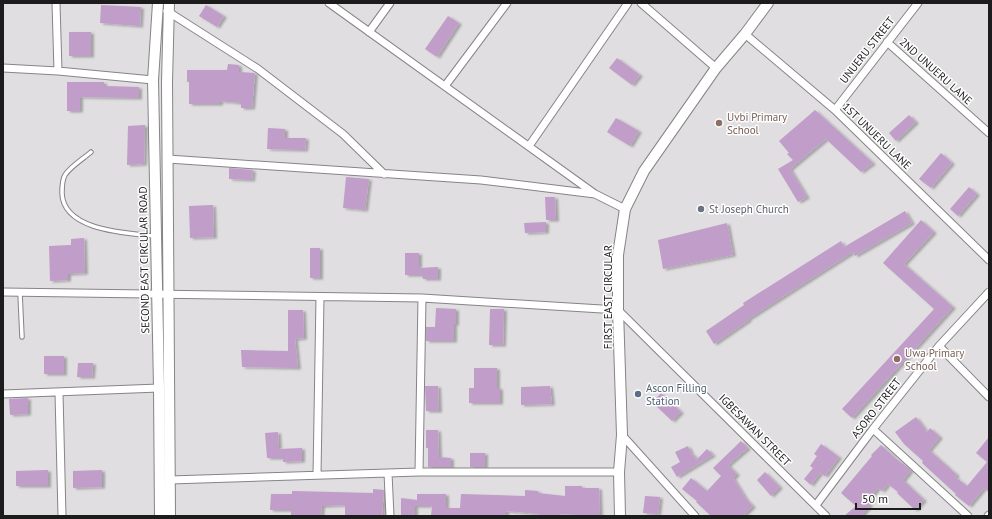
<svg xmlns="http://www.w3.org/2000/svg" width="992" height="519" viewBox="0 0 992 519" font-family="'PT Sans',sans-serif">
	<defs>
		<filter id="shadow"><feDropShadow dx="3" dy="1.5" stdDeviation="1" flood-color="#0004"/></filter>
	</defs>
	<rect width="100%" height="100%" fill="#e0dee0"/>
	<path fill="#c19dc9" filter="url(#shadow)" d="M 101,5 L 141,7 L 140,26 L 100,23 Z
		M 206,5 L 224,16 L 217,27 L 199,16 Z
		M 448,16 L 459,23 L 437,57 L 425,49 Z
		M 69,32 L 91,32 L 91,56 L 69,56 Z
		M 617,58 L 640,75 L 632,85 L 609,68 Z
		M 228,64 L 239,65 L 239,72 L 255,73 L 252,108 L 241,108 L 241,103 L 220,101 L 220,104 L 189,104 L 189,82 L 187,82 L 187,70 L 227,70 Z
		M 67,82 L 104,82 L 104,86 L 139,87 L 139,98 L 80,97 L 80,111 L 67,111 Z
		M 815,110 L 873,163 L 861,172 L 826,139 L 790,169 L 807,197 L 798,202 L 778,169 L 793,160 L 787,154 L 789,153 L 779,141 Z
		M 909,115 L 916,122 L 896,141 L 889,133 Z
		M 616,118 L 639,131 L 630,146 L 607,132 Z
		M 145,125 L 144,164 L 127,165 L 128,126 Z
		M 268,128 L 285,129 L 285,138 L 306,138 L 305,150 L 267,149 Z
		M 941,153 L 952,163 L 931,188 L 919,179 Z
		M 229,168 L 253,170 L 252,180 L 229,179 Z
		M 346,177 L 369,179 L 365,210 L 343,208 Z
		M 969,187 L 977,194 L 958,216 L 950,209 Z
		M 545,197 L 555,197 L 556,220 L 546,220 Z
		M 213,205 L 214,237 L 190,238 L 189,206 Z
		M 905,211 L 912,223 L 855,256 L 853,252 L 748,319 L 749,320 L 714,344 L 706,331 L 744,305 L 743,303 L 841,241 L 844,247 Z
		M 921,220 L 934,232 L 904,264 L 953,307 L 852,418 L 842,409 L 934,309 L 883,263 Z
		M 546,222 L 546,232 L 525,233 L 524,223 Z
		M 727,223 L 733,255 L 663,269 L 658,240 Z
		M 84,238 L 85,273 L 68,274 L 68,280 L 50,281 L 49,246 L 71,245 L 71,239 Z
		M 310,248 L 320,248 L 320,278 L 310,278 Z
		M 405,253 L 419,253 L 419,268 L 438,267 L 438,279 L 423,279 L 422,275 L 405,275 Z
		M 436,308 L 456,309 L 456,324 L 454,324 L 454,341 L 426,341 L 426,327 L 435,327 Z
		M 490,309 L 504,309 L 503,345 L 489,345 Z
		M 288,310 L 303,310 L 304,338 L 295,339 L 298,368 L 242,367 L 241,350 L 288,351 Z
		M 44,356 L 64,356 L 64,374 L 44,374 Z
		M 78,363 L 93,363 L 92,377 L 77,377 Z
		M 474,368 L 497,368 L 497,388 L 500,388 L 500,403 L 469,403 L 469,388 L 474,388 Z
		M 425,386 L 438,386 L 439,411 L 426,411 Z
		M 550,386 L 552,404 L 521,405 L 521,387 Z
		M 661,393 L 681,412 L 672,421 L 652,402 Z
		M 28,398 L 28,414 L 10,415 L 9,399 Z
		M 916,417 L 927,432 L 930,428 L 940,437 L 929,450 L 957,475 L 955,477 L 967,486 L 987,462 L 976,453 L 989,437 L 989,492 L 984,488 L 969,506 L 955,495 L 956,494 L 922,463 L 923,461 L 904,444 L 895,432 Z
		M 426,430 L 438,430 L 439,457 L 451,458 L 451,467 L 428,467 L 428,448 L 426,448 Z
		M 278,432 L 279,449 L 302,448 L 302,461 L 283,462 L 283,458 L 267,458 L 265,433 Z
		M 741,441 L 748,448 L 728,465 L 737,474 L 733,478 L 746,499 L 753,506 L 743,516 L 711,516 L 696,502 L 697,501 L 682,489 L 691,478 L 707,491 L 721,476 L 713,468 Z
		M 821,444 L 839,457 L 825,476 L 820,473 L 811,485 L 804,479 L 813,468 L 810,466 L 817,456 L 814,454 Z
		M 881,445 L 895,458 L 911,470 L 903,480 L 924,500 L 915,510 L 897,493 L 898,492 L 888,484 L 882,491 L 878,488 L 867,501 L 870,505 L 861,516 L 844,516 L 856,506 L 841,493 L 872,456 L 871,455 Z
		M 688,446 L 692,455 L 693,454 L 696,460 L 707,449 L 713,455 L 677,477 L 671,467 L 680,462 L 675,452 Z
		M 470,453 L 485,453 L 485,467 L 470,467 Z
		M 48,470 L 48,486 L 16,486 L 16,471 Z
		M 102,470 L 102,487 L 73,488 L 73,471 Z
		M 765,472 L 780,487 L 771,496 L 757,480 Z
		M 565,486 L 582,486 L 582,488 L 599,488 L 600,516 L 558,514 L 558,516 L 538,516 L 539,514 L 506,511 L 506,516 L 431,516 L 432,506 L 415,506 L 415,516 L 401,516 L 401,498 L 417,500 L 417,494 L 446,494 L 446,508 L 460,508 L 461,494 L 525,496 L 525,490 L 538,491 L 538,493 L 565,496 Z
		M 373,489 L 384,490 L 382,516 L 345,516 L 345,505 L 322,506 L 321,516 L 291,516 L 291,510 L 270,510 L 271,494 L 292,494 L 292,491 L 373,493 Z
		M 645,496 L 660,497 L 658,514 L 643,513 Z"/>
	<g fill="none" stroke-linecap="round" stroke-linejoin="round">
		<defs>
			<path id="lane" d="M 91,152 C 83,159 71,166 65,175 C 62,180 62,187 62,193 C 63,231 127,233 154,236
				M 20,293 L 22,337"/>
			<path id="street" d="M 56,3 L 58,71
				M 329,3 L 595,194 L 625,209
				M 641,3 L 716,68
				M 167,11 L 258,69 L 343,134 L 384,174
				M 369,32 L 390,3
				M 745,34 L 835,110 L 989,260
				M 887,42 L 989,133
				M 3,68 L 58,71 L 153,80
				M 445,86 L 507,3
				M 835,110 L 918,3
				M 529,146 L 628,3
				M 168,159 L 481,180 L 595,194
				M 3,292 L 422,298 L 618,310 L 826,516
				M 939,346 L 989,397
				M 59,393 L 62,516
				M 3,394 L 159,388
				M 873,429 L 968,516
				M 622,435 L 695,516
				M 419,472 L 422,298
				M 388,473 L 390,516
				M 317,475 L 320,297
				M 170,480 L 419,472 L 619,472
				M 816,505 L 873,429 L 939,346 L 989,292
				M 988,516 L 989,515"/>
			<path id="secondary" d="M 158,3 L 153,80 L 159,388 L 160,516
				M 169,3 L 167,82 L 170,516
				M 620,516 L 619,472 L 622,435 L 618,310 L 618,255 L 625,209 L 644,171 L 716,68 L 745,34 L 768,3"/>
		</defs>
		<use href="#lane" stroke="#868486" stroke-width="5.5"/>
		<use href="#street" stroke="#868486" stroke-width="9"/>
		<use href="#secondary" stroke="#868486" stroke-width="12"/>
		<use href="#lane" stroke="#fff" stroke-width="3.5"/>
		<use href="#street" stroke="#fff" stroke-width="7"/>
		<use href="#secondary" stroke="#fff" stroke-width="10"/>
	</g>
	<g fill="#8d6e63" stroke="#fff" stroke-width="1.5">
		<circle cx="719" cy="123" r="4"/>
		<circle cx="897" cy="359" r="4"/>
	</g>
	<circle fill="#6b7280" stroke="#fff" stroke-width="1.5" cx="701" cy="209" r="4"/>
	<circle fill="#5c6f8a" stroke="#fff" stroke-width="1.5" cx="638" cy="394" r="4"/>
	<g text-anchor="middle" stroke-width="3" stroke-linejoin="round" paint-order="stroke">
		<g font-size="11" fill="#1d1c1d" stroke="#fff">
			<text transform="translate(867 50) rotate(-52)" y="4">UNUERU STREET</text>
			<text transform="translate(936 71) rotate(42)" y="4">2ND UNUERU LANE</text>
			<text transform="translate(877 136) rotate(44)" y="4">1ST UNUERU LANE</text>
			<text transform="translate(144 260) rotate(-91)" y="4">SECOND EAST CIRCULAR ROAD</text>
			<text transform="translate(608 297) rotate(-90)" y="4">FIRST EAST CIRCULAR</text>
			<text transform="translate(876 408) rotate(-52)" y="4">ASORO STREET</text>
			<text transform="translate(755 430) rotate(45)" y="4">IGBESAWAN STREET</text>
		</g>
		<g font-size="11" fill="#785e54" stroke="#fff" text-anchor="start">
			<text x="727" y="121">Uvbi Primary<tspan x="727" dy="13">School</tspan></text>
			<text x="905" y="357">Uwa Primary<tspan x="905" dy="13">School</tspan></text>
		</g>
		<g font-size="11" fill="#5b616d" stroke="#fff" text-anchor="start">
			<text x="709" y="213">St Joseph Church</text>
		</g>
		<g font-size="11" fill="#4e5e75" stroke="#fff" text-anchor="start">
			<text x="646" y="392">Ascon Filling<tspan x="646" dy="13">Station</tspan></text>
		</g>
	</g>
	<rect width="992" height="519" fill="none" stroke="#1d1c1d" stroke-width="8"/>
	<path d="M856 503v6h64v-6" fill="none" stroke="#1d1c1d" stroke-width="2"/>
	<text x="862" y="503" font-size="12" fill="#1d1c1d" stroke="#ffffff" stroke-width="3" paint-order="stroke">50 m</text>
</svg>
